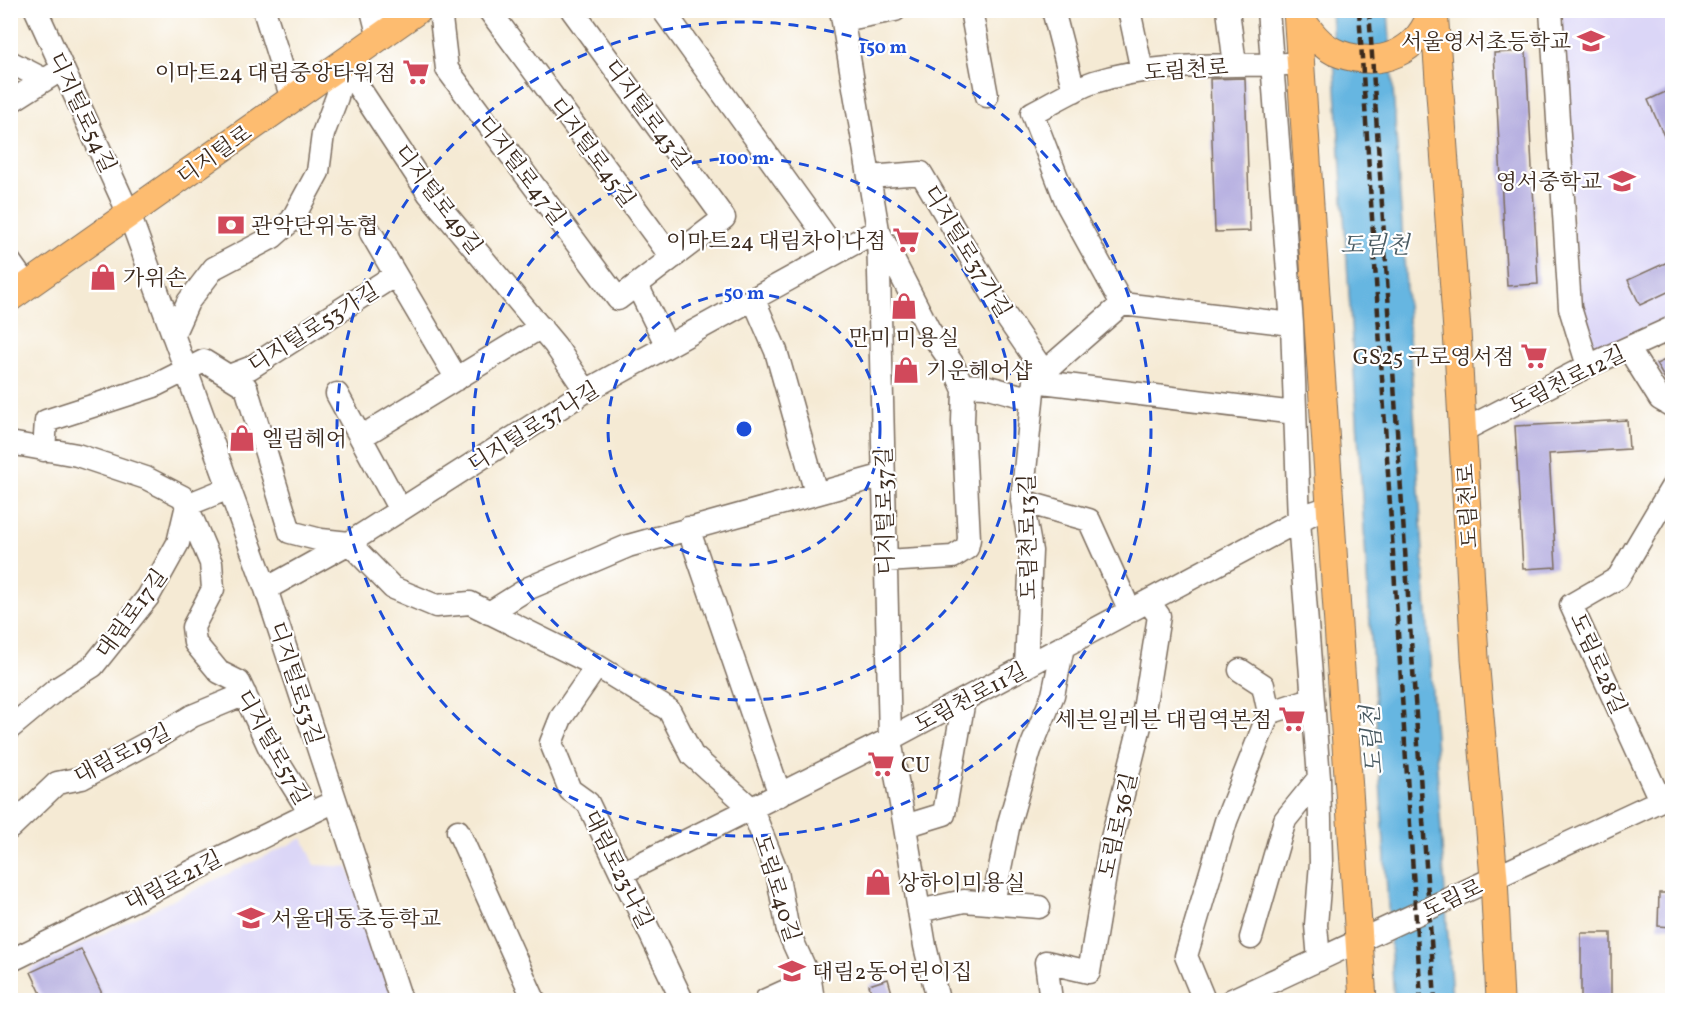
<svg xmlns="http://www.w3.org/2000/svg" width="1683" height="1011" viewBox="0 0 1683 1011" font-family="Vollkorn,'Noto Serif KR',serif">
	<rect width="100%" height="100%" fill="#fff"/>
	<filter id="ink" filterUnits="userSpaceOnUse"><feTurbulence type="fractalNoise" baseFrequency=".0167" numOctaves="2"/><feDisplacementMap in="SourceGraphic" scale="12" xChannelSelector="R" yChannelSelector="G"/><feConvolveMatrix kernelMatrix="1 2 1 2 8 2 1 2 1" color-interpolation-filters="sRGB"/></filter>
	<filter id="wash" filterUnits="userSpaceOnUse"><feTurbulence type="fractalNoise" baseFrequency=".008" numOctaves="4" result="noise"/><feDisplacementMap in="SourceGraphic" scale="24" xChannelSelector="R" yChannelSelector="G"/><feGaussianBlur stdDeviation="1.35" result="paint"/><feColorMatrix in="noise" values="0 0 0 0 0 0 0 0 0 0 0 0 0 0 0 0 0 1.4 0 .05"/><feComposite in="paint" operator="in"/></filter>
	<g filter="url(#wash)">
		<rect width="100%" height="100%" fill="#f5ead4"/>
		<path fill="#dbd6f7" d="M 1560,11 L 1672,11 L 1672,320 L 1596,354 L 1578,297 Z
			M 303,838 L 315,865 L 348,867 L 394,1000 L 40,1000 L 29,969 Z"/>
		<path fill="#66b6e1" stroke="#507080" stroke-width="1.5" d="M 1331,11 L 1388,11 L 1452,1000 L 1394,1000 Z"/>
		<g id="blocks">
			<path fill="#aca4dc" d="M 1526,51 L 1538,284 L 1507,286 L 1494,53 Z
				M 1245,78 L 1250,231 L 1215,232 L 1210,79 Z
				M 1672,89 L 1672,154 L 1648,100 Z
				M 1672,260 L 1672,290 L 1640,305 L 1628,280 Z
				M 1672,357 L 1672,391 L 1656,364 Z
				M 1627,420 L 1629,449 L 1549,454 L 1556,567 L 1523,569 L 1515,426 Z
				M 1659,893 L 1672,893 L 1672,927 L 1658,926 Z
				M 1581,933 L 1611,933 L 1611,1000 L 1581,1000 Z
				M 81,949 L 105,1000 L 44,1000 L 31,972 Z
				M 888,979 L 894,1000 L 873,1000 L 869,985 Z"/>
		</g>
	</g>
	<g filter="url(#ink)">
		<use href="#blocks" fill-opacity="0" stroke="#7c6d5e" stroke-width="1.5"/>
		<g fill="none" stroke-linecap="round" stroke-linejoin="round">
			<defs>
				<path id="minor" d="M 36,10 L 129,214 L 266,589 L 401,1000
					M 264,10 L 292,99
					M 372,10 L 379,38
					M 440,10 L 447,69 L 618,299 L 724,218 L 572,10
					M 489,10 L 672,258
					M 663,10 L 837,252
					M 841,10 L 878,230 L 890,739 L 925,946 L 938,1000
					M 971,10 L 987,96
					M 1053,10 L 1074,91
					M 1129,10 L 1142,71
					M 1228,10 L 1235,65
					M 1268,10 L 1292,324 L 1299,521 L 1319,778 L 1321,863 L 1316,925 L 1319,960
					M 1551,10 L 1570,308 L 1588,366
					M 843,20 L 895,10
					M 10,62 L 43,79
					M 344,65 L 429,194 L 555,345 L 586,391
					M 10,102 L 62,69
					M 869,177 L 921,173 L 1003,312 L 1044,372
					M 371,233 L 457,379
					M 10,262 L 27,286
					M 637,285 L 667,346
					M 753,298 L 776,351 L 816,493
					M 1122,304 L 1292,324
					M 173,335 L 188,302 L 214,268 L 273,237 L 292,220 L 318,172 L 323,134 L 337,97 L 344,65
					M 1628,348 L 1660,399 L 1672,406
					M 229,376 L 250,368 L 395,275
					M 1034,381 L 1295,413
					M 962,385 L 985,386 L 1032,399
					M 337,394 L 400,510
					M 1462,431 L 1588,366 L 1672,328
					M 361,437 L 541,327
					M 10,443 L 77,455 L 146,478 L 183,497 L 211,563 L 213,589 L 193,627 L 195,643 L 219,672 L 239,682 L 270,749 L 310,813
					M 44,450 L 46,421 L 154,386 L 204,361 L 246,387 L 290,532 L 321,540 L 349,543 L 393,588 L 436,606 L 470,603 L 597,666 L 669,710 L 692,755 L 752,809 L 777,872 L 788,931 L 810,980 L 813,1000
					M 1022,501 L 1089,520 L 1130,611
					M 688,528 L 780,795
					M 266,589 L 349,543 L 586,391 L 878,230 L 929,330 L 952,363 L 964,390 L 963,422 L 969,539 L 967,548 L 953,557 L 885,561
					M 489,613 L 529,588 L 628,546 L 884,475
					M 597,666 L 561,718 L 551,743 L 570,790 L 588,803 L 682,1000
					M 1026,667 L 1031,551 L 1022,501 L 1034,381 L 1122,304 L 1068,206 L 1032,113 C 1052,103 1073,89 1094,82 C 1157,62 1222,66 1287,64
					M 1269,713 L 1311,699
					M 10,728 L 58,688 L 93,666 L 148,597 L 178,543 L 187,505 L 229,488
					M 1660,800 L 1571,605 L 1618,578 L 1672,487
					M 905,826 L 944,814 L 964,700
					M 10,828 L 57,783 L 82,778 L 151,741 L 192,716 L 245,694
					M 458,831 L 534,1000
					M 622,873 L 890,739 L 1315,512 L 1330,507
					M 993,903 L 1009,823 L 1030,750 L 1053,695 L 1063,647
					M 919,911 L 964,901 L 1039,907
					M 1251,938 L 1285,820 L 1319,778
					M 10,961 L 323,807
					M 766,1000 L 810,980
					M 1051,1000 L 1046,962 L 1089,972 L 1110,846 L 1144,710 L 1159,616 L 1148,601
					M 1204,1000 L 1186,956 L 1226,821 L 1269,713 L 1263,685 L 1240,670
					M 1232,1000 L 1672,795"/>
				<path id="major" d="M 1297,10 L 1363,1000
					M 1434,10 L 1457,331 L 1475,658 L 1494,878 L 1500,1000
					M 1297,13 C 1308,29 1321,48 1340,54 C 1381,68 1419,53 1432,10
					M 10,298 L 418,10"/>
			</defs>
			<use href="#minor" stroke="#7c6d5e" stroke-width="25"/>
			<use href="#major" stroke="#7c6d5e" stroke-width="29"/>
			<use href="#minor" stroke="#fff" stroke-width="22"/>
			<use href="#major" stroke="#fdbc6f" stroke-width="27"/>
			<path stroke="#3b2a1e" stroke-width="4.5" stroke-dasharray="9 4.5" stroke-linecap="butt" d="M 1359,10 L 1421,1000
				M 1369,10 L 1435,1000"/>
		</g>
	</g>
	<g fill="none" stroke="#1d4ed8" stroke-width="3" stroke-dasharray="10 8">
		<circle cx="744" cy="429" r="136"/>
		<circle cx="744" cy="429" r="271"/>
		<circle cx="744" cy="429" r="407"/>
	</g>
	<defs>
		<symbol id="school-bare" viewBox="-9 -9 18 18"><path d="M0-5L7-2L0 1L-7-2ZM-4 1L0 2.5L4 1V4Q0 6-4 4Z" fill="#d1495b" stroke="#fff" stroke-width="2.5" paint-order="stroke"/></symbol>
		<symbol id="supermarket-bare" viewBox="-9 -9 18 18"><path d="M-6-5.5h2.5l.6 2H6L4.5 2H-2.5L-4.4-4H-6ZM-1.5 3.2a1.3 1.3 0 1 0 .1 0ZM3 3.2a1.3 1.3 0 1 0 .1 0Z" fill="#d1495b" stroke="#fff" stroke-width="2.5" paint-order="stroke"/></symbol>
		<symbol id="bank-bare" viewBox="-9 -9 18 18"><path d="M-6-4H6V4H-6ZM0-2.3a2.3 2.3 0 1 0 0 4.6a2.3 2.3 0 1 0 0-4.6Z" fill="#d1495b" stroke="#fff" stroke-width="2.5" paint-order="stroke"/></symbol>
		<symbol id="shop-bare" viewBox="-9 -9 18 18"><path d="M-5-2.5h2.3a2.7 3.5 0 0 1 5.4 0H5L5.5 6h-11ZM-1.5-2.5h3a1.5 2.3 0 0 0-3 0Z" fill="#d1495b" stroke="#fff" stroke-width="2.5" paint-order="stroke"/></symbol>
	</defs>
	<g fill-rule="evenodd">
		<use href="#school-bare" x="1572" y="22" width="38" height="38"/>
		<use href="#supermarket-bare" x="397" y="53" width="38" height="38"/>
		<use href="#school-bare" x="1603" y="162" width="38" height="38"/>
		<use href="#bank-bare" x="212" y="206" width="38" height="38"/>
		<use href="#supermarket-bare" x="887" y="221" width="38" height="38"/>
		<use href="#shop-bare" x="84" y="258" width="38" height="38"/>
		<use href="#shop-bare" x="885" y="287" width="38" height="38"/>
		<use href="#supermarket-bare" x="1515" y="337" width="38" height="38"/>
		<use href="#shop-bare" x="887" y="351" width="38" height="38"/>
		<use href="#shop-bare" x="223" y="419" width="38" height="38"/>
		<use href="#supermarket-bare" x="1273" y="700" width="38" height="38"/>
		<use href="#supermarket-bare" x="862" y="745" width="38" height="38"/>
		<use href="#shop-bare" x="859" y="863" width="38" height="38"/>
		<use href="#school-bare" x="232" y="899" width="38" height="38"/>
		<use href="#school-bare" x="773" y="952" width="38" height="38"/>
	</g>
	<g text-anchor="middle" stroke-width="4.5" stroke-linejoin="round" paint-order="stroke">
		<g font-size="22" fill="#3b2a1e" stroke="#fff" text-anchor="start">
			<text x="1571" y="49" text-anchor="end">서울영서초등학교</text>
			<text x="396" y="80" text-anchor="end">이마트24 대림중앙타워점</text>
			<text x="1602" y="189" text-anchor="end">영서중학교</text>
			<text x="251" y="233">관악단위농협</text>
			<text x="886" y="248" text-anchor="end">이마트24 대림차이나점</text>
			<text x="123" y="285">가위손</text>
			<text x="904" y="345" text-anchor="middle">만미 미용실</text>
			<text x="1514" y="364" text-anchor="end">GS25 구로영서점</text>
			<text x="926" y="378">기운헤어샵</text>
			<text x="262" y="446">엘림헤어</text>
			<text x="1272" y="727" text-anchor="end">세븐일레븐 대림역본점</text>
			<text x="901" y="772">CU</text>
			<text x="898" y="890">상하이미용실</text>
			<text x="271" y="926">서울대동초등학교</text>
			<text x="812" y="979">대림2동어린이집</text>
		</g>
		<g font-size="22" fill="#3b2a1e" stroke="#fff">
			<text transform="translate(1186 69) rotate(-4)" y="8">도림천로</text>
			<text transform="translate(83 112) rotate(65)" y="8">디지털로54길</text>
			<text transform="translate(648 114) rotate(54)" y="8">디지털로43길</text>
			<text transform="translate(593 152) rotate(54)" y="8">디지털로45길</text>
			<text transform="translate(214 154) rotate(-35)" y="8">디지털로</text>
			<text transform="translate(522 170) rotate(53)" y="8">디지털로47길</text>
			<text transform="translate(439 199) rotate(53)" y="8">디지털로49길</text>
			<text transform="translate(968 251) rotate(59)" y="8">디지털로37가길</text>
			<text transform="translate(313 327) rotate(-32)" y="8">디지털로53가길</text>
			<text transform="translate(1567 379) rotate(-26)" y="8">도림천로12길</text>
			<text transform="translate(533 426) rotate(-32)" y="8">디지털로37나길</text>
			<text transform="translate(1467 506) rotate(-93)" y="8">도림천로</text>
			<text transform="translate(884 511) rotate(-91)" y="8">디지털로37길</text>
			<text transform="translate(1027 537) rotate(-91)" y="8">도림천로13길</text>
			<text transform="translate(131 613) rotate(-54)" y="8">대림로17길</text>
			<text transform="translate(1599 663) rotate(66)" y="8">도림로28길</text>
			<text transform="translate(297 683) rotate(72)" y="8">디지털로53길</text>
			<text transform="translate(970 697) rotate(-28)" y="8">도림천로11길</text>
			<text transform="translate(274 747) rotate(61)" y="8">디지털로57길</text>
			<text transform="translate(122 753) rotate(-27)" y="8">대림로19길</text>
			<text transform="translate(1117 825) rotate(-77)" y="8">도림로36길</text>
			<text transform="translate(619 869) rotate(64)" y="8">대림로23나길</text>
			<text transform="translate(173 880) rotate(-27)" y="8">대림로21길</text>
			<text transform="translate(778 888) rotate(73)" y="8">도림로40길</text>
			<text transform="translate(1452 898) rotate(-25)" y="8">도림로</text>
		</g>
		<g font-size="24" font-style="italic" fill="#4a5b62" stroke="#fff">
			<text x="1375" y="253">도림천</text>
			<text transform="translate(1372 740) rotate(-94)" y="8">도림천</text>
		</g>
	</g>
	<circle cx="744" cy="429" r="9" fill="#1d4ed8" stroke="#fff" stroke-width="3"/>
	<g font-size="18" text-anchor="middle" font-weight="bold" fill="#1d4ed8" stroke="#fff" stroke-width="4.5" stroke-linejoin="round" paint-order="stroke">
		<text x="883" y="53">150 m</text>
		<text x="744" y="164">100 m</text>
		<text x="744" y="299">50 m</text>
	</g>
	<rect width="1683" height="1011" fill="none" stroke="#fff" stroke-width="36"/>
</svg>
